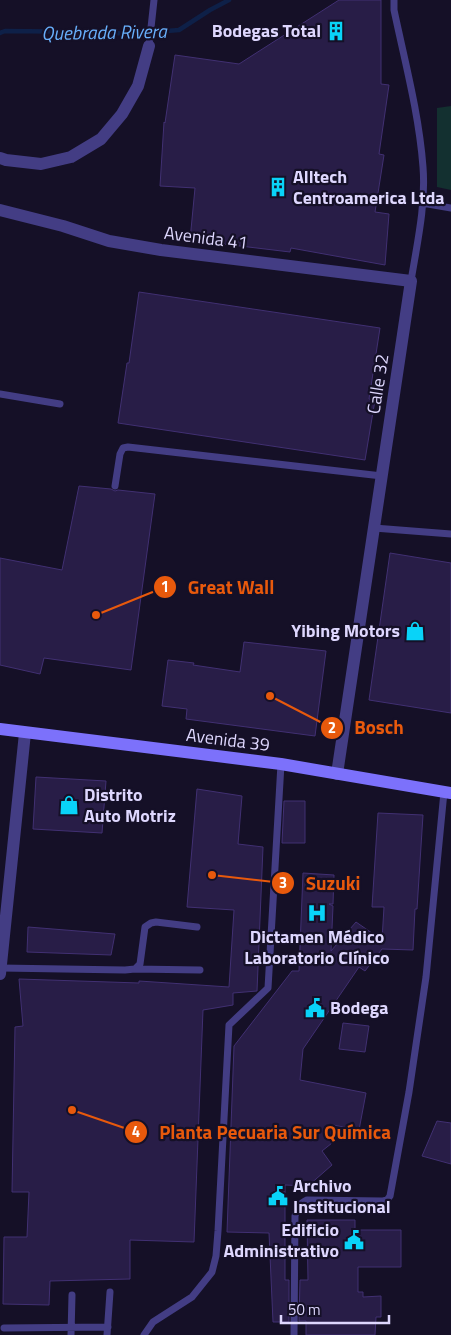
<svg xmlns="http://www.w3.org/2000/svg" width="451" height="1335" viewBox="0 0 451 1335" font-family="'Titillium Web',sans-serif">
	<rect width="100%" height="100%" fill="#151027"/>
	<path fill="#133030" d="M 451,106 L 451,190 L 437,187 L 437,108 Z"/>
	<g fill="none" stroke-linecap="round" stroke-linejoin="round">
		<path stroke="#0e2048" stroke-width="4.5" d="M 0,33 L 5,31 L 98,32 L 130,34 L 179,30 L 210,10 L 229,0"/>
	</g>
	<path fill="#281d47" stroke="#413072" d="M 339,0 L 381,0 L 381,84 L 389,85 L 379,154 L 384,155 L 375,212 L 389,214 L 385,265 L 291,248 L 290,252 L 190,240 L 195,188 L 160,186 L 164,122 L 165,123 L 175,55 L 239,64 Z
		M 139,292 L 380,328 L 369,399 L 375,400 L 365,460 L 118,423 L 127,363 L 129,363 Z
		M 79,486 L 111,489 L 115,491 L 118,490 L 155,494 L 131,670 L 44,658 L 40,674 L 0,665 L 0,558 L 62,570 Z
		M 390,553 L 451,563 L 451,713 L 369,700 Z
		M 244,642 L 326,651 L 315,736 L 186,719 L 187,709 L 162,706 L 168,660 L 194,663 L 193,665 L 240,672 Z
		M 36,777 L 106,781 L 102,833 L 33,829 Z
		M 197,789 L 242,796 L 238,844 L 263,847 L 257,991 L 233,993 L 233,1005 L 203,1010 L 194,1242 L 130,1240 L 130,1279 L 50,1281 L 49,1305 L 3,1304 L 4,1237 L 27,1237 L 29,1192 L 12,1192 L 15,1027 L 23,1026 L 19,979 L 139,983 L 139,981 L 229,987 L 234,910 L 187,907 Z
		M 284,801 L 305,801 L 305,843 L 282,843 Z
		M 378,813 L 423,815 L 417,909 L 415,909 L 413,950 L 382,949 L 365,971 L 359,967 L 303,1049 L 300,1080 L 366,1093 L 359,1130 L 333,1125 L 332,1143 L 322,1151 L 332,1165 L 308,1186 L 285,1185 L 285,1280 L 289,1280 L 289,1322 L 273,1322 L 269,1233 L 227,1232 L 234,1046 L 292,971 L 299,971 L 303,873 L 334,875 L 333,904 L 329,904 L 333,906 L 331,951 L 356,922 L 382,940 L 384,907 L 372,907 Z
		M 28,927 L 115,934 L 111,955 L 27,952 Z
		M 343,1023 L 369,1026 L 365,1052 L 339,1049 Z
		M 437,1121 L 451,1123 L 451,1164 L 422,1156 Z
		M 307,1220 L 355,1220 L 355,1230 L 401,1230 L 401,1267 L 358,1267 L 358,1292 L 363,1292 L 363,1297 L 381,1296 L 381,1317 L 376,1317 L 375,1335 L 306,1335 L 306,1321 L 299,1321 L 300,1280 L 308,1280 Z"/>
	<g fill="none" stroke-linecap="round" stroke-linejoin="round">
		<path stroke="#433d84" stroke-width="7" d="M 394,0 L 394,10 C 405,62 419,114 423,167 C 426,205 417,244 411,281
			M 149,46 L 154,0
			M 422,203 L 451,208
			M 0,394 L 60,404
			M 115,486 L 120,454 L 123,448 L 128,447 L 382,476
			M 374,528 L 451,534
			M 1,968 L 125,970 L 135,969 L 140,964 L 145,927 L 151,923 L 156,922 L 197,927
			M 135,969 L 200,970
			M 4,1328 L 108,1327
			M 71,1335 L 72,1295
			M 107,1335 L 110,1292
			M 144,1335 L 153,1322 L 192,1297 L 212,1272 L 216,1256 L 218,1231 L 229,1025 L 268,988 L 281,764
			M 294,1335 L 295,1216 C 297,1208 299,1204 307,1200 L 383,1201 L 387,1200 L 390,1196 L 409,1092 L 426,977 L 444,792"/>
		<path stroke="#433d84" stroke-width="12" d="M 0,158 L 6,160 L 41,164 L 71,157 L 101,139 L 122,114 L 138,86 L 149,46
			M 0,210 L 63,226 L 109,241 L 161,250 L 411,281 L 337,774
			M 0,974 L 25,733"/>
		<path stroke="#7c71fb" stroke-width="12" d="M 0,729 L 281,764 L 451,793"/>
	</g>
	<defs>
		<symbol id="building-bare" viewBox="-9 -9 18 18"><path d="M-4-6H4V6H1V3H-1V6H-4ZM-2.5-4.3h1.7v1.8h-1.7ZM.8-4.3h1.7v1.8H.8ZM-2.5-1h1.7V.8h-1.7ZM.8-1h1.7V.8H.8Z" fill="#09d3f8" stroke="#151027" stroke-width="2.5" paint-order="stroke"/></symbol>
		<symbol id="shop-bare" viewBox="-9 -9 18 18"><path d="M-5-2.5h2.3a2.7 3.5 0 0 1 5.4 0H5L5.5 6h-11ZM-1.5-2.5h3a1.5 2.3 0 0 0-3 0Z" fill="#09d3f8" stroke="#151027" stroke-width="2.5" paint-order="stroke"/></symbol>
		<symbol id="hospital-bare" viewBox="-9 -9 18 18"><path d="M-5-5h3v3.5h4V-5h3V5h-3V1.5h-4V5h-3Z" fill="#09d3f8" stroke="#151027" stroke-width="2.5" paint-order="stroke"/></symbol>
		<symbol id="civic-bare" viewBox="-9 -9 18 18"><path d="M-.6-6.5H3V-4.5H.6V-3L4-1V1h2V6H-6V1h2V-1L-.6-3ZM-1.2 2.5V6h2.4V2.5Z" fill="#09d3f8" stroke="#151027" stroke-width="2.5" paint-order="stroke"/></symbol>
	</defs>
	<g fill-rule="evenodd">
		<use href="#building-bare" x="322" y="17" width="28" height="28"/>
		<use href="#building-bare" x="264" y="173" width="28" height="28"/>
		<use href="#shop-bare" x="401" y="617" width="28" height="28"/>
		<use href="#shop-bare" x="55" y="791" width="28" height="28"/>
		<use href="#hospital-bare" x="303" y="899" width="28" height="28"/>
		<use href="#civic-bare" x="301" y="994" width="28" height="28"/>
		<use href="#civic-bare" x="264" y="1182" width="28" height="28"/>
		<use href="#civic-bare" x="340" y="1226" width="28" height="28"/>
	</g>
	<g text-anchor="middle" stroke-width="4.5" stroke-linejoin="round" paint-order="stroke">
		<g font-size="18" font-weight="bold" fill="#ded7fe" stroke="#151027" text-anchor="start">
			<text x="321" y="37" text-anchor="end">Bodegas Total</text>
			<text x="293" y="183">Alltech<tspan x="293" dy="21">Centroamerica Ltda</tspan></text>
			<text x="400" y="637" text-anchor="end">Yibing Motors</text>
			<text x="84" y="801">Distrito<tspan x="84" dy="21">Auto Motriz</tspan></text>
			<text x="317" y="943" text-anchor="middle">Dictamen Médico<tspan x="317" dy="21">Laboratorio Clínico</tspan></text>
			<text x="330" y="1014">Bodega</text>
			<text x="293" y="1192">Archivo<tspan x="293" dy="21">Institucional</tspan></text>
			<text x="339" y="1236" text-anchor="end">Edificio<tspan x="339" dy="21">Administrativo</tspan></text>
		</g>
		<g font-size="18" fill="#ded7fe" stroke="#151027">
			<text transform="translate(206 238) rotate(7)" y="6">Avenida 41</text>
			<text transform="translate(378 384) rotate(-81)" y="6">Calle 32</text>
			<text transform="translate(228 740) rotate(7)" y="6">Avenida 39</text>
		</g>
		<g font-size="19" font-style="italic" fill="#68affb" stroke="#151027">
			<text transform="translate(104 32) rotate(-1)" y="7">Quebrada Rivera</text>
		</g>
	</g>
	<path fill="none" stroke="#e8590c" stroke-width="2" d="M96 615L165 587M270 696L332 728M212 875L283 883M72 1110L136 1132"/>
	<g fill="#e8590c" stroke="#151027" stroke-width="2">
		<circle cx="96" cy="615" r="5"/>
		<circle cx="270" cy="696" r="5"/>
		<circle cx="212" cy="875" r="5"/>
		<circle cx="72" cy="1110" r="5"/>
		<circle cx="165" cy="587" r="12"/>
		<circle cx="332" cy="728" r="12"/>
		<circle cx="283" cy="883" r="12"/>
		<circle cx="136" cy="1132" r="12"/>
	</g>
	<g font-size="15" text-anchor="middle" font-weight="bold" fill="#fff">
		<text x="165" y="592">1</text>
		<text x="332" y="733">2</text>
		<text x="283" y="888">3</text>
		<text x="136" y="1137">4</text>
	</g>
	<g font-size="19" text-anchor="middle" font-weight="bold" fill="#e8590c" stroke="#151027" stroke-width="4.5" stroke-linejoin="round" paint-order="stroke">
		<text x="231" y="594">Great Wall</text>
		<text x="379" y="734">Bosch</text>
		<text x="333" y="890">Suzuki</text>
		<text x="275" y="1139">Planta Pecuaria Sur Química</text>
	</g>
	<path d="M281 1315v8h108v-8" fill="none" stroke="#ded7fe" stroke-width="2.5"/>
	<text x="288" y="1315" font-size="15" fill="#ded7fe" stroke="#151027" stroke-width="4" paint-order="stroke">50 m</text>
</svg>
